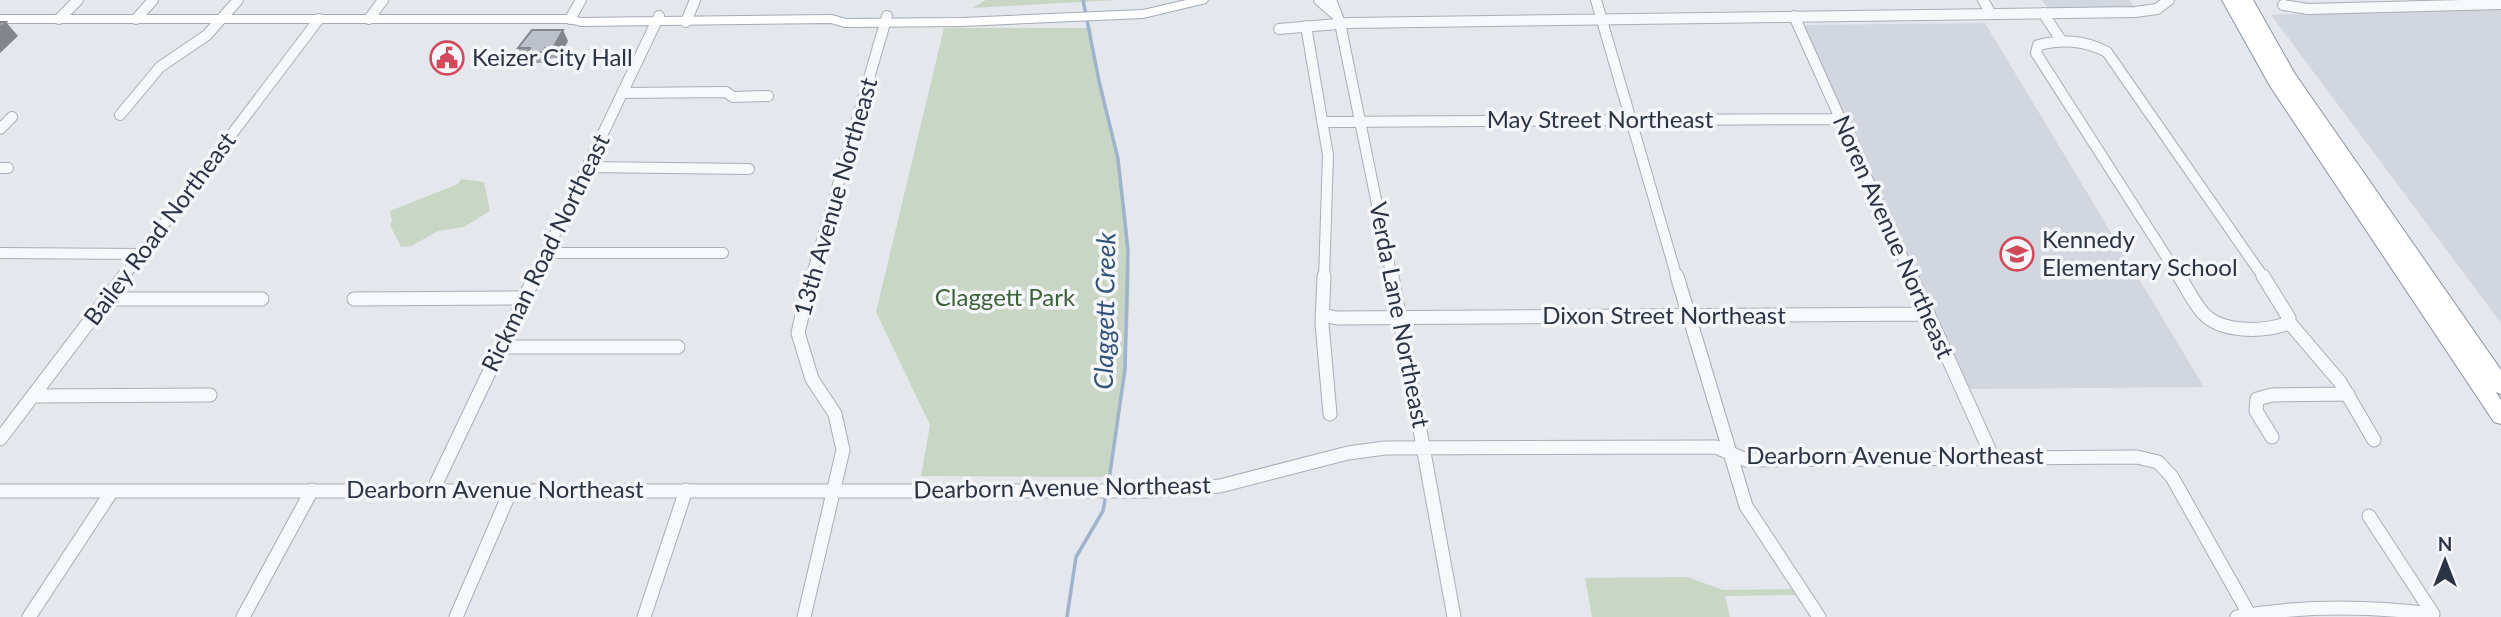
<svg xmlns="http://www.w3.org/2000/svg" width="2501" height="617" viewBox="0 0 2501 617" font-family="Lato,sans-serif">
	<rect width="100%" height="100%" fill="#e4e7ec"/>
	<path fill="#d2d6de" d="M 2042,0 L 2129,0 L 2136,9 L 2049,10 Z
		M 2501,6 L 2501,323 L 2271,15 Z
		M 1985,23 L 2204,387 L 1970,389 L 1803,25 Z"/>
	<path fill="#c9d6c5" d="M 986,0 L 1119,0 L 972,8 Z
		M 944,28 L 1091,28 C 1099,97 1123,163 1128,232 C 1134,314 1123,396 1110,477 L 921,476 L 930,425 L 876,312 Z
		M 461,179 L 484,182 L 490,211 L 464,227 L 438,231 L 411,246 L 401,247 L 390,225 L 392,221 L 390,211 L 458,184 Z
		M 1687,577 L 1723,590 L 1803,589 L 1806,595 L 1725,596 L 1730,617 L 1592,617 L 1585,578 Z"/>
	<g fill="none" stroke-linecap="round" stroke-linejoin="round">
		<path stroke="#9fb4cc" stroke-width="3.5" d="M 1083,0 L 1099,81 L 1118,159 L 1128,251 L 1125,369 L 1108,487
			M 1067,617 L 1076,557 L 1103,511 L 1106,494"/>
		<defs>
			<path id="minor-far1" d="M 1319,0 L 1335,14
				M 1331,0 L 1340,23 L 1392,278
				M 1596,0 L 1677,278
				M 1983,0 L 1991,14
				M 2283,5 L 2308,9 L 2501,4
				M 2043,13 L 2061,40
				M 1794,16 L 1912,278
				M 59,19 L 78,0
				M 136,19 L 153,0
				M 369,19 L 383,0
				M 570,19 L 581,0
				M 686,22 L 695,0
				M 1306,26 L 1328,155 L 1324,278
				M 1279,29 L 1349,23 L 2135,12 L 2157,9 L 2169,0
				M 622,93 L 726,92 L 733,97 L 768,96
				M 120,115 L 160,67 L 207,35 L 238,0
				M 1323,122 L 1840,119
				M 0,129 L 12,117
				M 588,167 L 749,169
				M 0,168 L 8,168
				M 0,253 L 140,254
				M 547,253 L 723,253
				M 123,278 L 319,19
				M 534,278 L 659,16
				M 811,278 L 887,16
				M 2180,278 L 2036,53 L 2038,45 C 2063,39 2084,40 2107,52 L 2264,278"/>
			<path id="minor" d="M 1324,276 L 1322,324 L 1330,414
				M 1392,276 L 1454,617
				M 1677,276 L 1746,506 L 1819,617
				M 1911,276 L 1993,458
				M 2179,276 C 2187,288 2193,302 2203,313 C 2221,333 2262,332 2286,324 L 2289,318 L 2263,276
				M 105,299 L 262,299
				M 354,299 L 523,298
				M 1322,315 L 1337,318 L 1928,314
				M 2288,321 L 2340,382 L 2374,440
				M 501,347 L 678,347
				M 33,396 L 210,395
				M 2272,437 L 2256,411 L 2257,399 L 2272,395 L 2348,394
				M 0,439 L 124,276
				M 433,490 L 535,276
				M 0,491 L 1148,491 L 1220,486 L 1348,453 L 1385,448 L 1716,447 L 1746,460 L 2137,457 L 2158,462 L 2172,477 L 2249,614
				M 2369,516 L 2433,614
				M 29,617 L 112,491
				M 243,617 L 312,490
				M 456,617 L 511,490
				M 644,617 L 686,490
				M 804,617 L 843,450 L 835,414 L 812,379 L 798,333 L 811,276
				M 2237,617 C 2302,605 2368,606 2433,614"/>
			<path id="major" d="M 1186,0 L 1208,0 L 1206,3 L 1143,18 L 962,26 L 845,27 L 831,23 L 581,26 L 570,23 L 0,23 L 0,15 L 570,15 L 581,18 L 832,15 L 846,19 L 962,18 L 1143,10 Z"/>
			<path id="highway" d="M 2222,0 L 2253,0 L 2295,74 L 2501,370 L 2501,394 L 2496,392 L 2501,400 L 2501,424 L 2494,422 L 2270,86 Z"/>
		</defs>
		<use href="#minor-far1" stroke="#a9aeb7" stroke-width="12"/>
		<use href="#minor" stroke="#a9aeb7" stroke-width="15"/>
		<use href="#major" stroke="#a3abb8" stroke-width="2"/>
		<use href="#highway" stroke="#8b94a3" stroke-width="2"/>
		<use href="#minor-far1" stroke="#f7f8fa" stroke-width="10"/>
		<use href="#minor" stroke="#f7f8fa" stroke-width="13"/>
		<use href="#major" fill="#fff" fill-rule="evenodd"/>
		<use href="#highway" fill="#fff" fill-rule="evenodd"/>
	</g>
	<path fill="#a1a5ae" d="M 568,41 L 558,58 L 551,58 L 548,63 L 533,63 L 531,58 L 524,58 L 518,48 Z"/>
	<path fill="#83868d" d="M 6,22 L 18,36 L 0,53 L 0,28 Z
		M 563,30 L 568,41 L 558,58 L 553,48 Z
		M 545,48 L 551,58 L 548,63 L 543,52 Z"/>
	<path fill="#bbc0ca" stroke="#83868d" stroke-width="2" d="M 0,22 L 6,22 L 0,28 Z
		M 532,30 L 563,30 L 553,48 L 545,48 L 543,52 L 528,52 L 530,48 L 518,48 Z"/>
	<defs>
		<symbol id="civic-ring" viewBox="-11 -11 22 22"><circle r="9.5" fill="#f4f6f9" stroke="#d1495b" stroke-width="1.5"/><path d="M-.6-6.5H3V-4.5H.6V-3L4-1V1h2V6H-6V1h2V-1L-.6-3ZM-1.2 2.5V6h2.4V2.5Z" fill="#d1495b"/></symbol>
		<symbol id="school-ring" viewBox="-11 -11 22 22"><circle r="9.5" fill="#f4f6f9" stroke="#d1495b" stroke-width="1.5"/><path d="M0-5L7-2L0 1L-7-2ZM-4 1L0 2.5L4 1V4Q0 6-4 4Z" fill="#d1495b"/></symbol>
	</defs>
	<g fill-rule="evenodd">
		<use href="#civic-ring" x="428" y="39" width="38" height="38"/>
		<use href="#school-ring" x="1998" y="235" width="38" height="38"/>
	</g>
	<g text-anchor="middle" stroke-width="7" stroke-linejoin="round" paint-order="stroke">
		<g font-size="24" fill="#2b3445" stroke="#f4f6f9" text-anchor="start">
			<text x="472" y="66">Keizer City Hall</text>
			<text x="2042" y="248">Kennedy<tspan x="2042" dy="28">Elementary School</tspan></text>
		</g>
		<g font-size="24" fill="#2b3445" stroke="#f4f6f9">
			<text x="1600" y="128">May Street Northeast</text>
			<text transform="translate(836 197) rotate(-74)" y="8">13th Avenue Northeast</text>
			<text transform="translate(160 229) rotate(-53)" y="8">Bailey Road Northeast</text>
			<text transform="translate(1893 237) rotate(66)" y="8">Noren Avenue Northeast</text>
			<text transform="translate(546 253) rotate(-64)" y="8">Rickman Road Northeast</text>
			<text transform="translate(1399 315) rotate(79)" y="8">Verda Lane Northeast</text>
			<text x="1664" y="324">Dixon Street Northeast</text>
			<text x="1895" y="464">Dearborn Avenue Northeast</text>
			<text transform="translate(1062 488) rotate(-1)" y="8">Dearborn Avenue Northeast</text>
			<text x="495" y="498">Dearborn Avenue Northeast</text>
		</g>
		<g font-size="24" fill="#3f6138" stroke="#f4f6f9">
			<text x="1005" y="306">Claggett Park</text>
		</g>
		<g font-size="26" font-style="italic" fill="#34527a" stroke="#f4f6f9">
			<text transform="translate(1105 311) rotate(-89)" y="9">Claggett Creek</text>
		</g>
	</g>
	<g transform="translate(2445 561)" stroke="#f4f6f9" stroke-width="5" paint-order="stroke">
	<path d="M0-5L12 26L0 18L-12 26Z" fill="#2b3445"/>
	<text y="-10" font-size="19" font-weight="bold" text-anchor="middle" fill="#2b3445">N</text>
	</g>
</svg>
